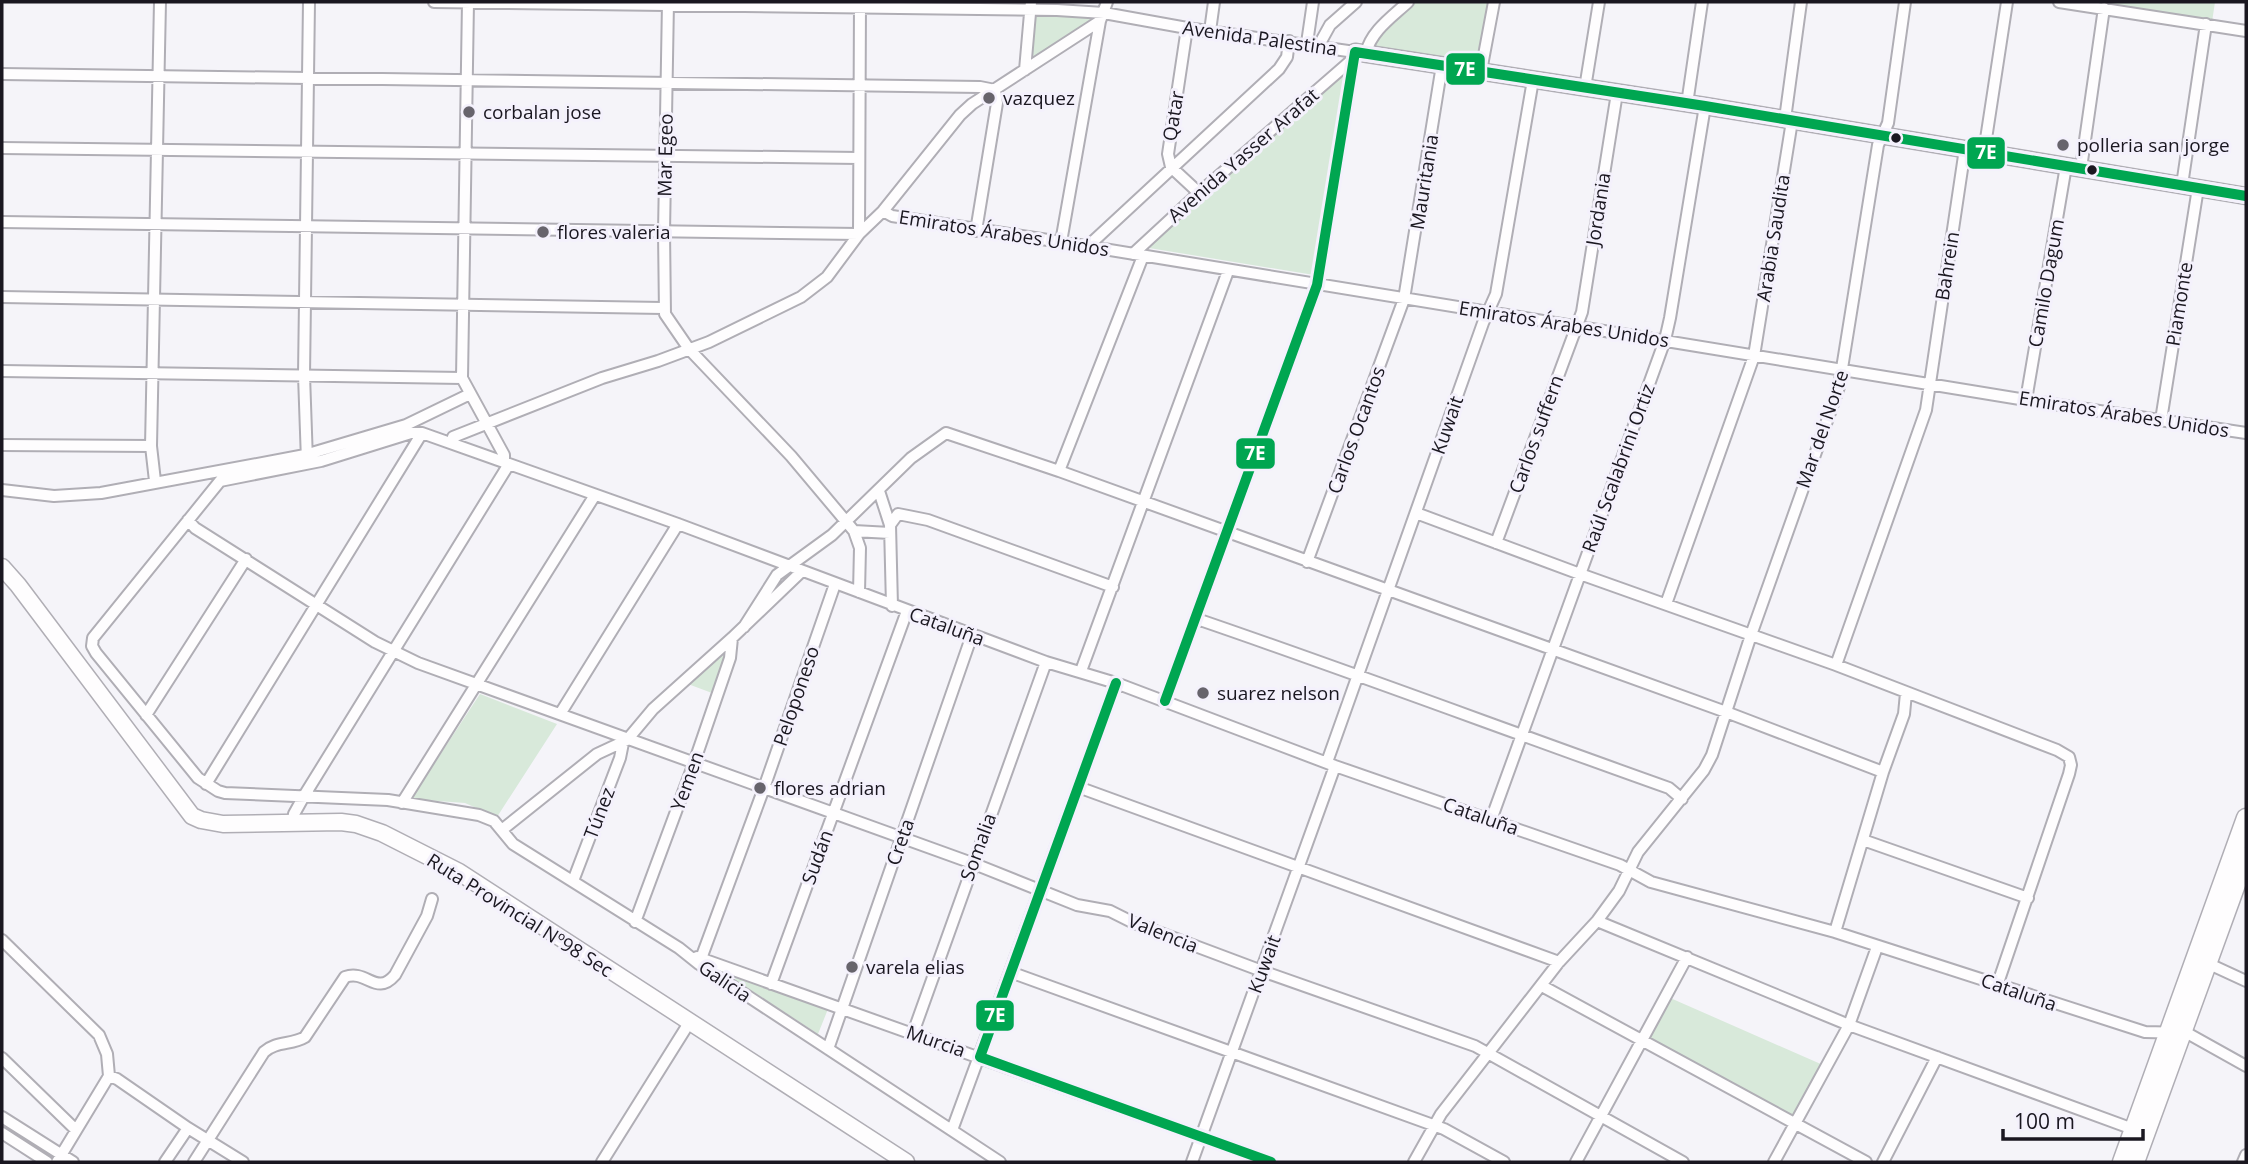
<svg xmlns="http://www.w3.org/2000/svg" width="2248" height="1164" viewBox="0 0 2248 1164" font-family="'Open Sans',sans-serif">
	<rect width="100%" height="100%" fill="#f5f4f9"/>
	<path fill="#d8e9da" d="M 1411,2 L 1490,2 L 1477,66 L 1367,52 L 1370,42 Z
		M 2081,2 L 2215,2 L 2212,22 Z
		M 1032,10 L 1103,14 L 1026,69 Z
		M 1345,71 L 1314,275 L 1149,248 L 1246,157 Z
		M 720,656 L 726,656 L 712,693 L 688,684 Z
		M 480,694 L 557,724 L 497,817 L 465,803 L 411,799 Z
		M 736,976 L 828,1009 L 818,1034 L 735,980 Z
		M 1668,997 L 1823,1065 L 1795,1120 L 1646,1040 Z"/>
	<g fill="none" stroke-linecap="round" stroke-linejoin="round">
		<defs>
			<path id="street" d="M 434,2 L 1057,10 L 1104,13 L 1187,28 L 1355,52 L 1317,285 L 1165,701
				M 468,2 L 462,378 L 504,455 L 504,462
				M 668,2 L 664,232 L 665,314 L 689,349 L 791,456 L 854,531 L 860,548 L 859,592
				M 2059,2 L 2246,31
				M 1187,28 L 1168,154 L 1171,167 L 1199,193
				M 1210,31 L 1214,2
				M 1307,43 L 1313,2
				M 1319,45 L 1330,25 L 1356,2
				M 1366,53 C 1371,31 1392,17 1408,2
				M 1025,70 L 1031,2
				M 1481,71 L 1494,2
				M 2,74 L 980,87 L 995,90 L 997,103 L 976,231
				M 1585,88 L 1599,2
				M 1687,104 L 1702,2
				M 1785,119 L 1801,2
				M 2,148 L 859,158
				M 1984,152 L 2007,2
				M 2081,168 L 2104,8
				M 2182,185 L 2206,24
				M 883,211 L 892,216 L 1061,242 L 2026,400 L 2246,433
				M 2,222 L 859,234
				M 859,234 L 860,2
				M 1061,242 L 1100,21 L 1107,2
				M 1087,247 L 1279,69 L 1287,57 L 1289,41
				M 1133,254 L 1199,193 L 1354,58
				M 2,297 L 663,308
				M 2,371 L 462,378
				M 2026,400 L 2066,166
				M 2161,420 L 2198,188
				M 453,437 L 602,378 L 658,361 L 709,342 L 801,297 L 827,277 L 859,234 L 883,211 L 960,115 L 972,104 L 1100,21
				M 2,445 L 151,446
				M 307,461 L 304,375 L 309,2
				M 1059,471 L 1143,256
				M 155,481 L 151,446 L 160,2
				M 2,490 L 54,496 L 101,493 L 305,455 L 406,425 L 470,394
				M 879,491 L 890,525
				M 1416,513 L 1580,574 L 1836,665 L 2057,750 L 2069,757 L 2071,765 L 2069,774 L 1998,983
				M 188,520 L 195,528 L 375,642 L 418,663 L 972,863 L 1077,905 L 1110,911 L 1134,923 L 1262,971 L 1475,1046 L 1683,1162
				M 854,531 L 890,533
				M 1496,543 L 1582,312 L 1617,93
				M 1307,562 L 1404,299 L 1442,65
				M 1666,604 L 1754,356 L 1792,121
				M 892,606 L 890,525 L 898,514 L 928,520 L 1113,587
				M 1197,619 C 1355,673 1511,732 1669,788 L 1682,799
				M 744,627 L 777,575 L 832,535 L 911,458 L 946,433 L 1059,471 L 1726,712 L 1883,772
				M 1836,665 L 1926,410 L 1965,149
				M 1081,671 L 1228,271
				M 560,714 L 678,524
				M 146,715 L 246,559
				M 1327,762 L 1483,323 L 1496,294 L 1533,80
				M 206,784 L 422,433
				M 1078,787 L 1559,962
				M 402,803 L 595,495
				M 1491,820 L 1665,340 L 1670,318 L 1705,106
				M 293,821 L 294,814 L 304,796 L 509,464
				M 503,829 L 597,754 L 627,740 L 653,709 L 732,638 L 801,572
				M 1863,840 L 2028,898
				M 573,881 L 620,758 L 623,743
				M 1597,921 L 1849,1025 L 2133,1129
				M 635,922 L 694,763 L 730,658 L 732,638
				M 1835,932 L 1883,772 L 1904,714 L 1906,693
				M 2,940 L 99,1035 L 107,1054 L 109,1076
				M 697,957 L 1271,1162
				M 2207,963 L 2246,981
				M 699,964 L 764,788 L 835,584
				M 1010,972 L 1444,1129 L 1504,1162
				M 771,984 L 907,611
				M 1542,986 L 1866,1162
				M 913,1033 L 1046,662
				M 828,1049 L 972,635
				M 2,1058 L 76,1130
				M 2,1117 L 73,1162
				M 952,1130 L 1116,683
				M 2,1133 L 47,1162
				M 57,1162 L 109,1076 L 117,1079 L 188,1128 L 243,1162
				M 165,1162 L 188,1128
				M 194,1162 L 264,1052 C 276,1041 292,1045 305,1037 L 345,977 C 367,969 376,997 395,975 L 427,916 L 432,899
				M 602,1162 L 689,1023
				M 1000,1162 L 699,964 L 679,948 L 513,844 L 494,821 L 479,815 L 388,800 L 225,793 L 218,791 L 198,778 L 96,653 L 92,646 L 93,638 L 220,481 L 321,461 L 411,433 L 422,433 L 678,524 L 1046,662 L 1116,683 L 1335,766 L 1620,865 L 1651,882 L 1835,932 L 2145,1032 L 2187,1033 L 2246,1066
				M 1192,1162 L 1335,766
				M 1414,1162 L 1441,1114 L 1559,962 L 1597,921 L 1619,891 L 1638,852 L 1704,770 L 1712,755 L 1751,635 L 1839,387 L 1878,145 L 1888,123 L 1905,2
				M 1576,1162 L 1687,957
				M 1774,1162 L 1849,1025 L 1877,947
				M 1883,1162 L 1937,1057
				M 2243,1162 L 2246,1155"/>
			<path id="secondary" d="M 1355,52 L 1705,106 L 2246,196
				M 2,567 L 18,585 L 192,816 L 201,820 L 223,824 L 341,822 L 356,824 L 382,833 L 459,872 L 906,1162"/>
			<path id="primary" d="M 2122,1162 L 2246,818
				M 2135,1162 L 2246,857"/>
		</defs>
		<use href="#street" stroke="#b0aeb5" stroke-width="14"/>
		<use href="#secondary" stroke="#b0aeb5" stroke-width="19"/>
		<use href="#primary" stroke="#b0aeb5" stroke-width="21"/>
		<use href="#street" stroke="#fefdfe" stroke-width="10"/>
		<use href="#secondary" stroke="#fefdfe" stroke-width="16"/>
		<use href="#primary" stroke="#fefdfe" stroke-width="18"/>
		<defs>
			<path id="bus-1" d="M 1116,683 L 980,1057 L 1271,1162
				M 1165,701 L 1317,285 L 1355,52 L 1705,106 L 2246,196"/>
		</defs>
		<use href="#bus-1" stroke="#f4f1fc" stroke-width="16"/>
		<use href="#bus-1" stroke="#00a651" stroke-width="10"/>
	</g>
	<g fill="#67646c" stroke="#f4f1fc" stroke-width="2.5">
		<circle cx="989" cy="98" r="7"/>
		<circle cx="469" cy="112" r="7"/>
		<circle cx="2063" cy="145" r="7"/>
		<circle cx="543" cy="232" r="7"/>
		<circle cx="1203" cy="693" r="7"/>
		<circle cx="760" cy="788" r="7"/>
		<circle cx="852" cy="967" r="7"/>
	</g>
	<g fill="#1a1720" stroke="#f4f1fc" stroke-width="2.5">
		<circle cx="1896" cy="138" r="6"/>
		<circle cx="2092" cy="170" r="6"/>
	</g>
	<g text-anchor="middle" stroke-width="6" stroke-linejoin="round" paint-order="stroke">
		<g font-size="19" fill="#1a1720" stroke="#f4f1fc">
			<text transform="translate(1260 38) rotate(8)" y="7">Avenida Palestina</text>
			<text transform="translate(1173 116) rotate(-81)" y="7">Qatar</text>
			<text transform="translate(665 155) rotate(-89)" y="7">Mar Egeo</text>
			<text transform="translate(1243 155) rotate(-41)" y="7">Avenida Yasser Arafat</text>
			<text transform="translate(1424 182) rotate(-81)" y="7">Mauritania</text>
			<text transform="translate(1598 209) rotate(-81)" y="7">Jordania</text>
			<text transform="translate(1004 233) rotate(9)" y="7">Emiratos Árabes Unidos</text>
			<text transform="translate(1773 238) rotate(-81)" y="7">Arabia Saudita</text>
			<text transform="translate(1947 266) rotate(-81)" y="7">Bahrein</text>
			<text transform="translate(2046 283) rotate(-80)" y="7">Camilo Dagum</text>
			<text transform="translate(2179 304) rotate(-81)" y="7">Piamonte</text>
			<text transform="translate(1564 324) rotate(9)" y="7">Emiratos Árabes Unidos</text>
			<text transform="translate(2124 414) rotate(9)" y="7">Emiratos Árabes Unidos</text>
			<text transform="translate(1447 425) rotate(-71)" y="7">Kuwait</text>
			<text transform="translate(1822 429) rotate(-71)" y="7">Mar del Norte</text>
			<text transform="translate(1356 430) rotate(-70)" y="7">Carlos Ocantos</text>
			<text transform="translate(1536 434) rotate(-70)" y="7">Carlos suffern</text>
			<text transform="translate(1618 468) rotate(-70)" y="7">Raúl Scalabrini Ortiz</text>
			<text transform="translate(947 626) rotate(20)" y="7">Cataluña</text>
			<text transform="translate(796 696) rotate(-71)" y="7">Peloponeso</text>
			<text transform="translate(687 781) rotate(-70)" y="7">Yemen</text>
			<text transform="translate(599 813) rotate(-69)" y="7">Túnez</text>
			<text transform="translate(1481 816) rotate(19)" y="7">Cataluña</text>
			<text transform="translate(900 842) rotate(-71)" y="7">Creta</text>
			<text transform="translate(978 847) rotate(-70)" y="7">Somalia</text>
			<text transform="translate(817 857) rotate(-70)" y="7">Sudán</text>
			<text transform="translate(520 915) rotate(32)" y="7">Ruta Provincial Nº98 Sec</text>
			<text transform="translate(1163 933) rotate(22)" y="7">Valencia</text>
			<text transform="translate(1264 964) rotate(-70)" y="7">Kuwait</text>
			<text transform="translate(725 981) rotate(34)" y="7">Galicia</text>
			<text transform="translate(2019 992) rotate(19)" y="7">Cataluña</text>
			<text transform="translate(936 1041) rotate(19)" y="7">Murcia</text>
		</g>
		<g font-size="19" fill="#1a1720" stroke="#f4f1fc" text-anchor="start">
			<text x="1003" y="105">vazquez</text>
			<text x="483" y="119">corbalan jose</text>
			<text x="2077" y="152">polleria san jorge</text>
			<text x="557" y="239">flores valeria</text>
			<text x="1217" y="700">suarez nelson</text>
			<text x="774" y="795">flores adrian</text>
			<text x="866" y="974">varela elias</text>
		</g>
	</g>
	<g stroke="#f4f1fc" stroke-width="2.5">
		<rect x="1445" y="52" width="41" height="34" rx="7" fill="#00a651"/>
		<rect x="1966" y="136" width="40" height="34" rx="7" fill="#00a651"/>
		<rect x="1235" y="437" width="41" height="33" rx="7" fill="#00a651"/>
		<rect x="975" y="999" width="40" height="33" rx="7" fill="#00a651"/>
	</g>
	<g font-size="19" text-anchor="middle" font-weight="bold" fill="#fff">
		<text x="1465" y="76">7E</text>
		<text x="1986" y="159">7E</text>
		<text x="1255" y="460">7E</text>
		<text x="995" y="1022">7E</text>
	</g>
	<rect width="2248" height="1164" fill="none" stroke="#1a1720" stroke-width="7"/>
	<path d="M2003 1129v10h140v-10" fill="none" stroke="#1a1720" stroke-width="3.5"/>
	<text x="2014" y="1129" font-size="21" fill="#1a1720" stroke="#f4f1fc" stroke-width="5" paint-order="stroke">100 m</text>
</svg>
